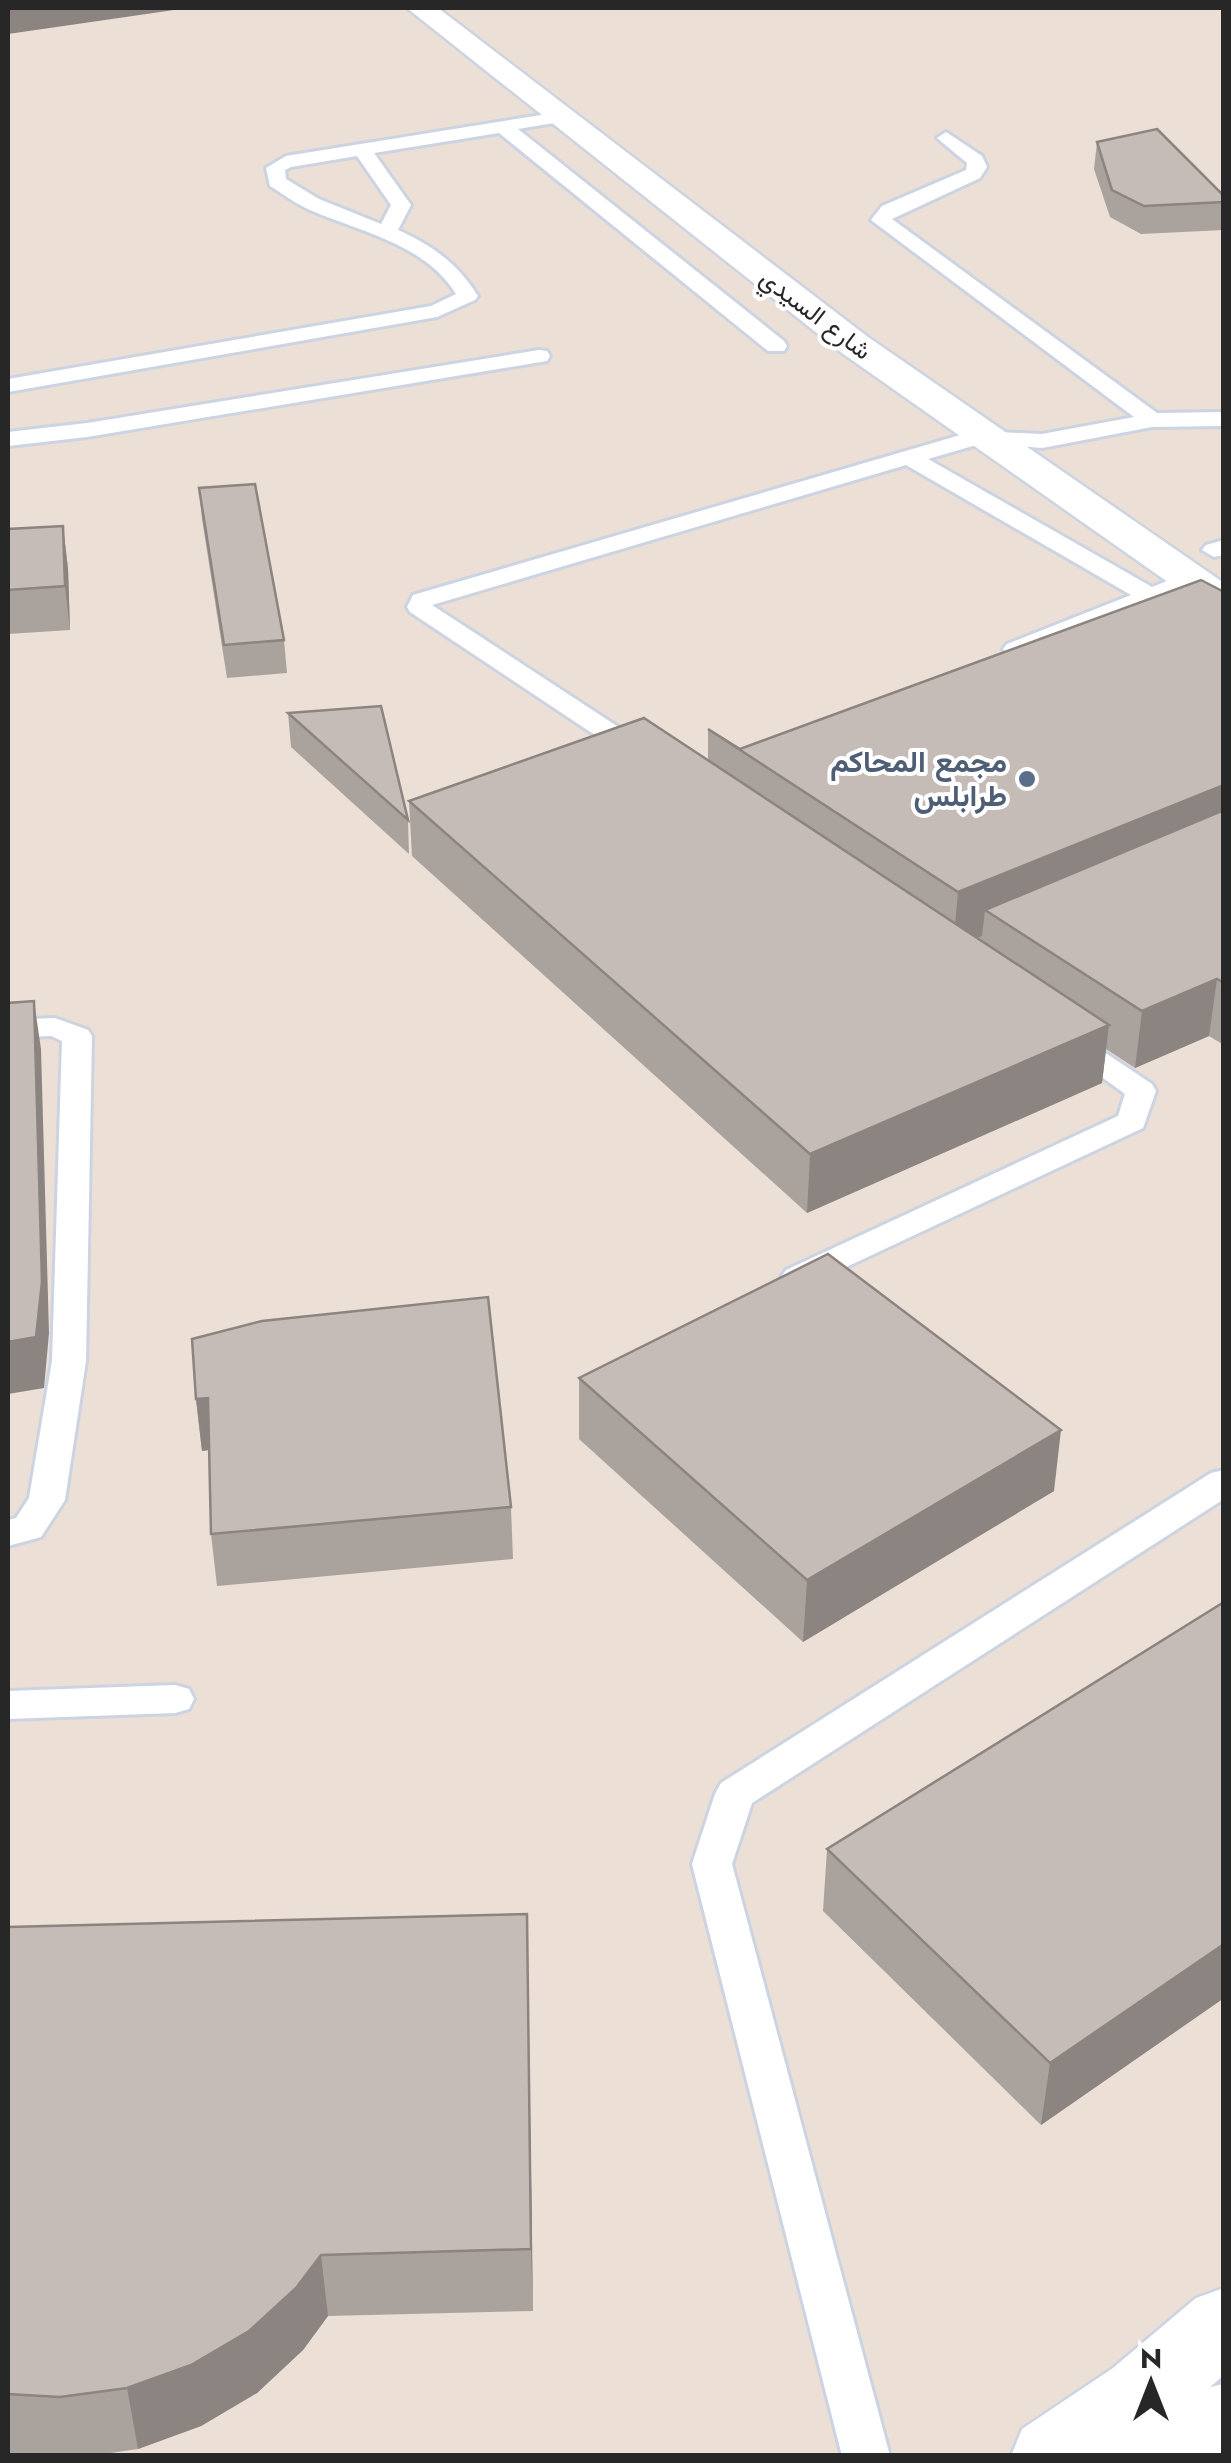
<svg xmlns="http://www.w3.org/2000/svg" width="1231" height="2463" viewBox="0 0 1231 2463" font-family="Jost,Vazirmatn,sans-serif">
	<rect width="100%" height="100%" fill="#ecdfd6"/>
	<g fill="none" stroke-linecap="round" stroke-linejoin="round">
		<defs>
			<path id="service" d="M 560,112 L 566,113 L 566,121 L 518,129 L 784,341 L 787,346 L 784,351 L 768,351 L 499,133 L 374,153 L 411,205 L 398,230 C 432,245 458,264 478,296 L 475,300 L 437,317 L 8,392 L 8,379 L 431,306 L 456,294 C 425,244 361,232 310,210 C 296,204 283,194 270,186 L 266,168 L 286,156 ZM 357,156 L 391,205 L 381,224 L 319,199 L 286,179 L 285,170 L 291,167 Z
				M 946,132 L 982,156 L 987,167 L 980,178 L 892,219 L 1157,413 L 1224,412 L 1224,426 L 1152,427 L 1042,448 L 983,443 L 928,459 L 1152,587 L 1182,575 L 1200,575 L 1203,580 L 1200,585 L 1025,654 L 1007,654 L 1003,649 L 1007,644 L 1131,595 L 906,465 L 432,605 L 652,749 L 656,755 L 643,763 L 634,761 L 410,612 L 407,607 L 413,595 L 974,431 L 1042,434 L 1134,417 L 871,220 L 882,206 L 966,170 L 967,163 L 937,138 Z
				M 539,350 L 547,351 L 550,356 L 547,361 L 87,437 L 8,446 L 8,432 L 87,423 Z
				M 1224,540 L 1224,555 L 1214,557 L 1202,550 L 1206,545 Z
				M 55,1018 L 88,1030 L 92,1036 L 86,1361 L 65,1500 L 41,1537 L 8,1546 L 8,1520 L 16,1518 L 29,1498 L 52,1361 L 62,1041 L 51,1036 L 8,1038 L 8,1020 Z
				M 1069,1033 L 1080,1036 L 1152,1084 L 1156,1091 L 1143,1128 L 810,1284 L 798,1288 L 786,1284 L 781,1277 L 786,1270 L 1118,1116 L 1125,1094 L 1054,1042 L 1058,1036 Z
				M 1224,1470 L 1224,1499 L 752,1803 L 732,1864 L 890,2456 L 842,2456 L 692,1864 L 715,1794 L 721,1783 L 1211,1473 Z
				M 175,1685 L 189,1689 L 194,1699 L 189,1709 L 175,1713 L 8,1719 L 8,1691 Z"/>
			<path id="secondary" d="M 407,8 L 438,8 L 868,337 L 1224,583 L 1224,614 L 1209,611 L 842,353 Z
				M 1224,2288 L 1224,2375 L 1210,2387 L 1224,2384 L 1224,2456 L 1011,2456 L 1022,2429 L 1113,2368 L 1196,2298 Z"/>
		</defs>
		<use href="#service" stroke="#ccd4e2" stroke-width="6"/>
		<use href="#secondary" stroke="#ccd4e2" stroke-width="5"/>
		<use href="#service" fill="#fff" fill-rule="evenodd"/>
		<use href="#secondary" fill="#fff" fill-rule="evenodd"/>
	</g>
	<path fill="#aaa29d" d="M 1097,142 L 1224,196 L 1224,230 L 1141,234 L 1110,217 L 1094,169 Z
		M 199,488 L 284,640 L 287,673 L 227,678 L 202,519 Z
		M 63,526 L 68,569 L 70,630 L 8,634 L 8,529 Z
		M 1224,592 L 1224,1045 L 1209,1036 L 1135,1068 L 1106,1049 L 1102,1083 L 807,1213 L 412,856 L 409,801 L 708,760 L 708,729 L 740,749 Z
		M 288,713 L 408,820 L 409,854 L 291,747 Z
		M 579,1378 L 1054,1491 L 803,1642 L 579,1439 Z
		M 196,1399 L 511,1507 L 513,1559 L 217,1586 L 211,1534 L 209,1450 L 202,1451 Z
		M 1224,1602 L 1224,1998 L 1041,2125 L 823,1911 L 827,1849 Z
		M 8,1927 L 528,1977 L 533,2311 L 328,2316 L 303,2350 L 257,2393 L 201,2426 L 138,2449 L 90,2456 L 37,2456 L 8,2453 Z"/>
	<path fill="#8b8480" d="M 8,8 L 188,8 L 8,34 Z
		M 63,526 L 68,569 L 70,630 L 65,586 Z
		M 1224,785 L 1224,836 L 985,910 L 982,936 L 953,948 L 958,892 Z
		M 1217,979 L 1209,1036 L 1135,1068 L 1142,1011 Z
		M 34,1001 L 41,1049 L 49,1333 L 44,1388 L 8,1394 L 8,1342 Z
		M 1109,1025 L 1102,1083 L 807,1213 L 810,1154 Z
		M 208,1398 L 214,1449 L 202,1451 L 196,1399 Z
		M 1061,1430 L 1054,1491 L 803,1642 L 807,1580 Z
		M 527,1914 L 528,1977 L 533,2311 L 531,2249 Z
		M 1224,1944 L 1224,1998 L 1041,2125 L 1050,2063 Z
		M 321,2255 L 328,2316 L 303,2350 L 257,2393 L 201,2426 L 138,2449 L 127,2388 Z"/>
	<path fill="#c6bcb7" stroke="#8b8480" stroke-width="2.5" d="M 1157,129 L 1224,196 L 1224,202 L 1144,206 L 1112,190 L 1097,142 Z
		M 255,484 L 284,640 L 224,645 L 199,488 Z
		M 63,526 L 65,586 L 8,590 L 8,529 Z
		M 1201,580 L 1224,592 L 1224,785 L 958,892 L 708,729 L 740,749 Z
		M 381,706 L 408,820 L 288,713 Z
		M 644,718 L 1109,1025 L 810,1154 L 409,801 Z
		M 1224,810 L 1224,983 L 1217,979 L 1142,1011 L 985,910 Z
		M 34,1001 L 42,1282 L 36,1337 L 8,1342 L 8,1003 Z
		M 828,1254 L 1061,1430 L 807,1580 L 579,1378 Z
		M 488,1297 L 511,1507 L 211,1534 L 208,1398 L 196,1399 L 192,1339 L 262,1321 Z
		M 1224,1602 L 1224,1944 L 1050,2063 L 827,1849 Z
		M 527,1914 L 531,2249 L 321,2255 L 296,2288 L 249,2331 L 191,2365 L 127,2388 L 60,2397 L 8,2394 L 8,1927 Z"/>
	<circle fill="#5c6f8a" stroke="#fff" stroke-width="4" cx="1027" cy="779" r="10"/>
	<g text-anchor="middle" stroke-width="8" stroke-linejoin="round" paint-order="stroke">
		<g font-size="25" fill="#272727" stroke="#fff">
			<text transform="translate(816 314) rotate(37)" y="9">شارع السيدي</text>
		</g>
		<g font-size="30" font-weight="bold" fill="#4e5e75" stroke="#fff" text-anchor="end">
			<text x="1007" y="772">مجمع المحاكم<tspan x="1007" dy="34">طرابلس</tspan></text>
		</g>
	</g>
	<rect width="1231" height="2463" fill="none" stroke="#272727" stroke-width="20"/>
	<g transform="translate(1151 2383)" stroke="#ffffff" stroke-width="8" paint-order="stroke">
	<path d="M0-8L18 38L0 25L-18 38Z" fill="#272727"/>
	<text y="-15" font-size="28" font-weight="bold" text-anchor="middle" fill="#272727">N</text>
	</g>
</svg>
